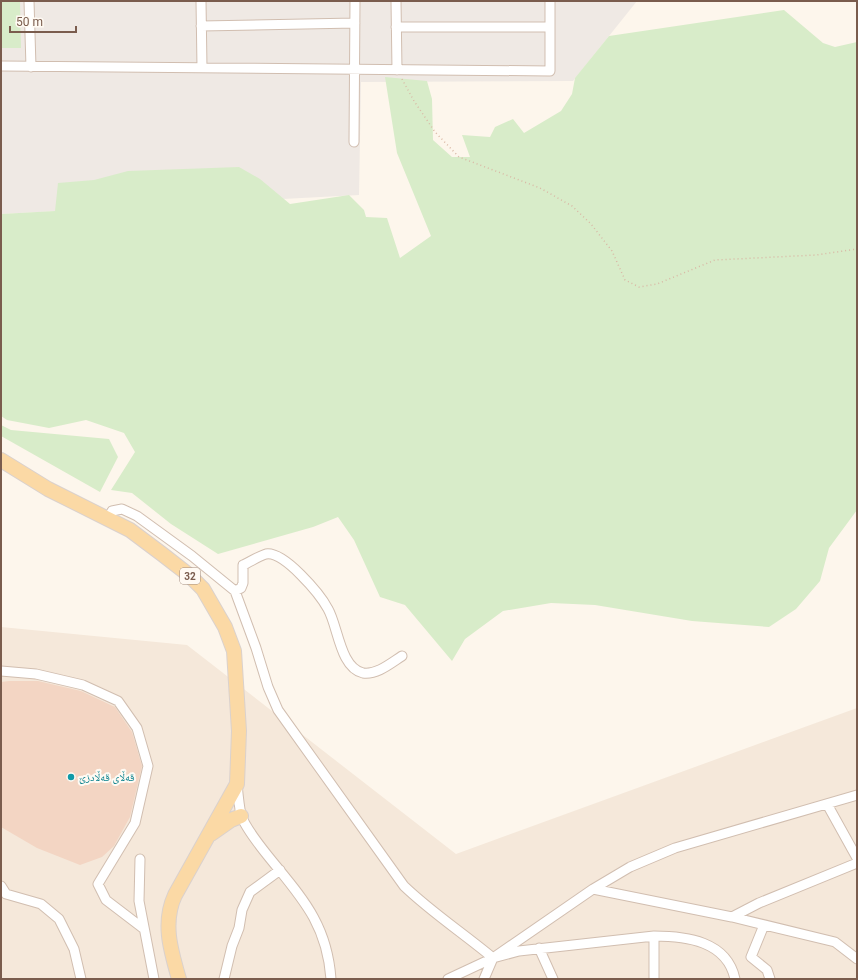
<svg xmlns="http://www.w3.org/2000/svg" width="858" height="980" viewBox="0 0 858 980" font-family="Roboto,'Noto Naskh Arabic',sans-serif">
	<rect width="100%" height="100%" fill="#fdf6ec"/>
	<path fill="#f5e8da" d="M 1,627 L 187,645 L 456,854 L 857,708 L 857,979 L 1,979 Z"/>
	<path fill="#efe9e4" d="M 1,1 L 637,1 L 573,81 L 361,82 L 359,195 L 1,214 Z"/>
	<path fill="#d8ecc9" d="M 1,1 L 20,1 L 21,48 L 1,48 Z
		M 784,10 L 823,43 L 835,47 L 857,42 L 857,510 L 829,548 L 820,581 L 796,609 L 769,627 L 692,621 L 595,605 L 551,603 L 503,611 L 465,639 L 452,661 L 405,605 L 380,597 L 354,540 L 338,517 L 313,527 L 218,554 L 171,524 L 132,493 L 111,490 L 135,452 L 124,433 L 86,420 L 49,428 L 7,420 L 1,416 L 1,214 L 55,211 L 58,183 L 94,180 L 128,171 L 239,167 L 260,179 L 290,204 L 349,195 L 364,210 L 366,217 L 387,218 L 400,258 L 431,236 L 397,153 L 385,77 L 427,81 L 432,99 L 433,140 L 452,157 L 470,157 L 462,135 L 490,137 L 495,127 L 513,119 L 524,133 L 561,111 L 572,94 L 575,78 L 609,36 Z
		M 1,425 L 11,430 L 109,439 L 118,457 L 100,492 L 1,436 Z"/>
	<path fill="#f3d5c3" d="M 9,681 L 38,681 L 81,691 L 115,707 L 132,732 L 142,766 L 130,817 L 114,846 L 102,857 L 80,865 L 37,848 L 1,827 L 1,682 Z"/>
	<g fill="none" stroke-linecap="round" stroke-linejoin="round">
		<defs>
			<path id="minor" d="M 29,1 L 31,67
				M 201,1 L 202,68
				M 396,1 L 397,70
				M 201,26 L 355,23
				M 396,27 L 550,27
				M 1,66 L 550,71 L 550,1
				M 354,142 L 355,1
				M 108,519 L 112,511 L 122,509 L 137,516 L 192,556 L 235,591 L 241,588 L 243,583 L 243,565 C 250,562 259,556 266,554 C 284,551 320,594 328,609 C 338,626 340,668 363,673 C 377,675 391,663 402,656
				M 235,591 L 256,648 L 268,687 L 278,710 L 404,886 C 431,912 463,933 493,958
				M 1,671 L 36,674 L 83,685 L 118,701 L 137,728 L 148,766 L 135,823 L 98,884 L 106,900 L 144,929
				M 237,784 C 238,794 239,805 241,815 C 245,827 260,846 268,856 C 301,897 327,923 331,979
				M 827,804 L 857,858
				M 140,859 L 139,901 L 154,979
				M 1,886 L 6,894 L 41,904 L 59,919 L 74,949 L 81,979
				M 593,889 L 732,917 L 759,903 L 857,863
				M 732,917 L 835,942 L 857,959
				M 764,925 L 751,957 L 767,970 L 770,979
				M 539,948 L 553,979
				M 224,979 L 232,946 L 239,928 L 242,910 L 250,892 L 280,870
				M 448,979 L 493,958 L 519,951 L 654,936 C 686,936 727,941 735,979
				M 484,979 L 493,958 L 593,889 L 630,867 L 675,848 L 857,795
				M 654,979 L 654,936"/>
			<path id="primary" d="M 1,460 L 48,489 L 130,530 L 162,554 L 189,575 L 203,589 L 225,627 L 234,651 L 239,731 L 237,784 L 175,895 C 162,923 171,951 179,979
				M 211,834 L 231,820 L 241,816"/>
		</defs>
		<use href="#minor" stroke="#d1beb0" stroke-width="11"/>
		<use href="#primary" stroke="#dad1cd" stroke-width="16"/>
		<path stroke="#d9b8a5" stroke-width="1.5" stroke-dasharray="1 3" stroke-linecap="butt" d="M 402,79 L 414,101 L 435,132 L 459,157 L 540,188 L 572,206 L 591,224 L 612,251 L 625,280 L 639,287 L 657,284 L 715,260 L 816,255 L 857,249"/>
		<use href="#minor" stroke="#fff" stroke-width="9"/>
		<use href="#primary" stroke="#fbd9a5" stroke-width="14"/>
	</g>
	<circle fill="#0f9aa8" stroke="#fffaf3" stroke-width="1.5" cx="71" cy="777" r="4"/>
	<g text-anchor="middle" stroke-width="4" stroke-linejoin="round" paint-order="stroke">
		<rect fill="#fffaf3" stroke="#a28b7f" stroke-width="1" x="180" y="568" width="20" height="16" rx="3"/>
		<g font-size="10" font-weight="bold" fill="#7a5c4d">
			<text x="190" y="580">32</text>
		</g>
		<g font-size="11" fill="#0d838f" stroke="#fffaf3" text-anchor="start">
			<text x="79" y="781">قەڵای قەڵادزێ</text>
		</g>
	</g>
	<rect width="858" height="980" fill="none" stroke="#7a5c4d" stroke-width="4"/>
	<path d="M10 26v6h66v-6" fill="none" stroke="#7a5c4d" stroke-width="2"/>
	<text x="16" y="26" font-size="12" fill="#7a5c4d" stroke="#fffaf3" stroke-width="3" paint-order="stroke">50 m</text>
</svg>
